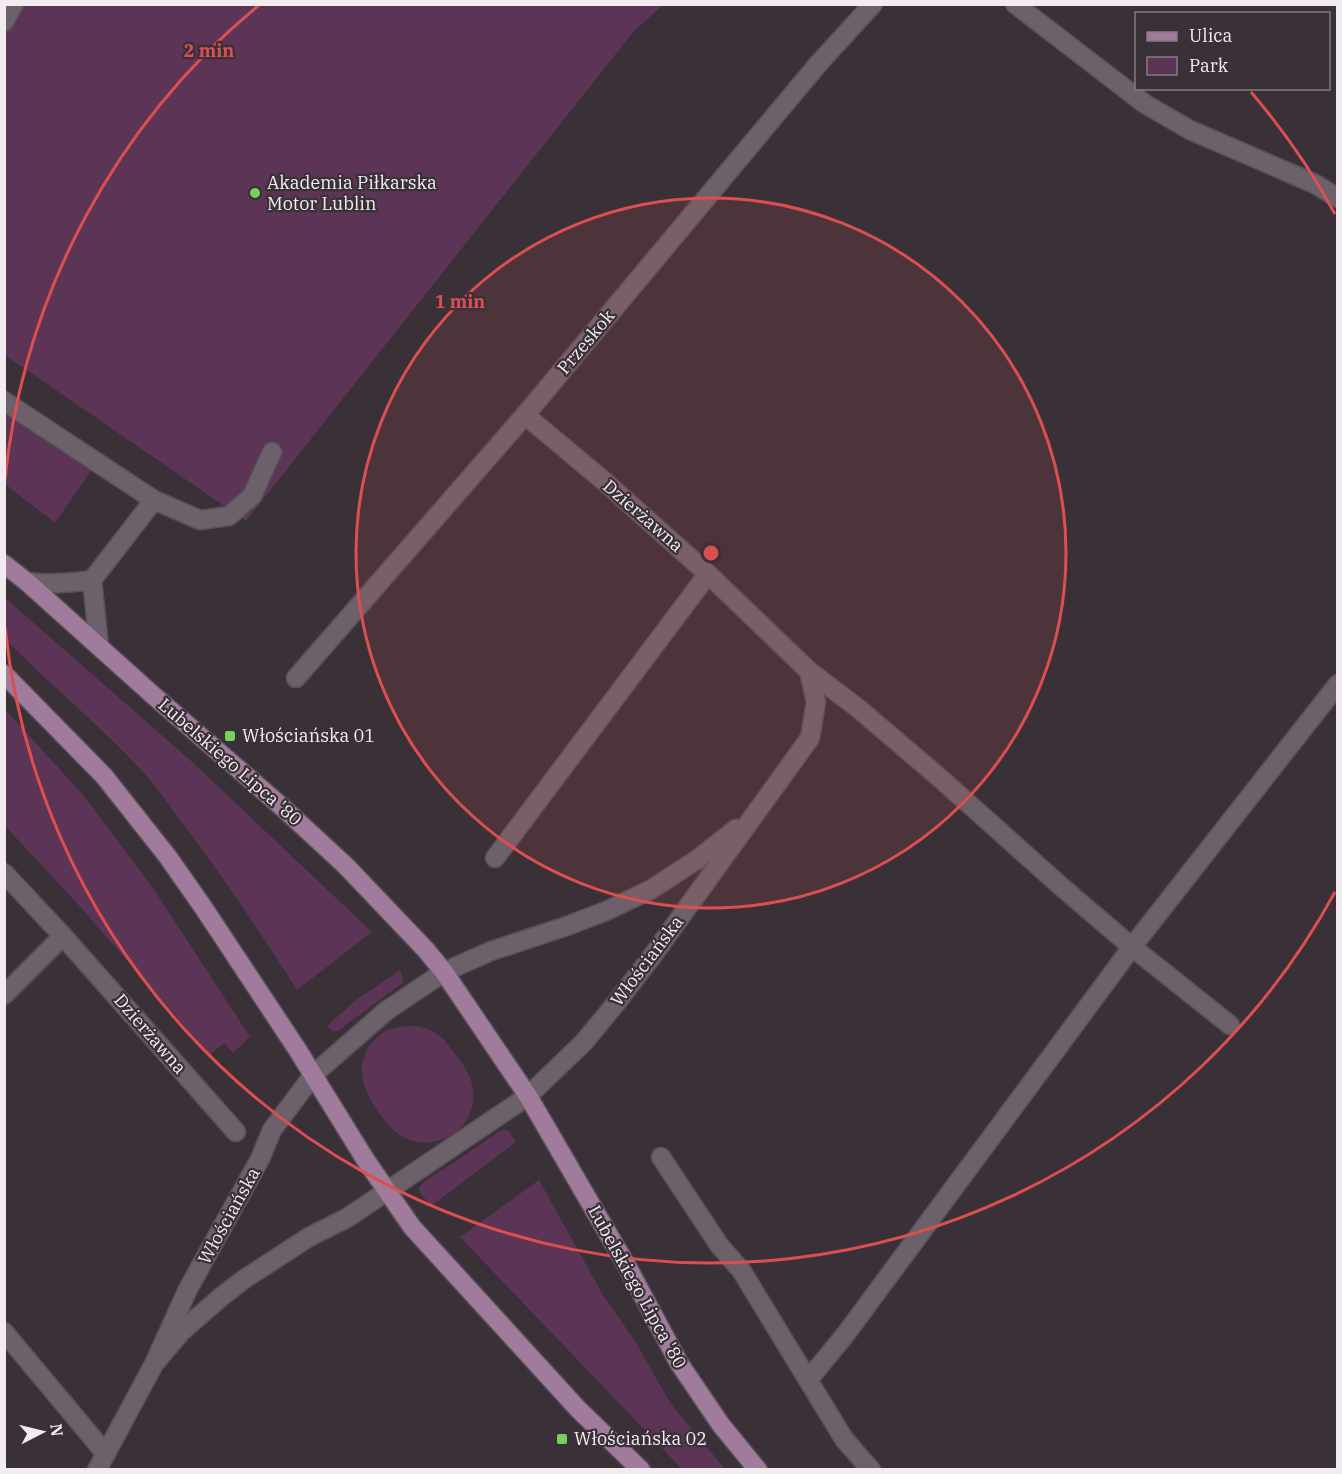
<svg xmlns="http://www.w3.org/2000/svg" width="1342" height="1474" viewBox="0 0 1342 1474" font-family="'IBM Plex Serif',serif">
	<rect width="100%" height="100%" fill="#3a3038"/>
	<path fill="#5b3456" d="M 5,5 L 663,5 L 634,31 L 246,521 L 5,355 Z
		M 4,413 L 93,468 L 55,523 L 5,484 Z
		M 4,597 L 190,760 L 372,932 L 297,990 C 262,935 226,881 187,829 C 172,810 159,789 142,771 C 99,724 49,684 5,639 Z
		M 4,708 L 84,796 L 153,888 L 250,1037 L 233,1053 L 224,1043 L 210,1055 L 75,901 L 5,826 Z
		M 400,970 L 404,982 L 339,1030 L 334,1032 L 327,1026 L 355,1001 Z
		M 415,1026 C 422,1027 430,1029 436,1033 C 443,1037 447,1044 452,1050 C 467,1068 479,1086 471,1111 C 467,1122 461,1130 451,1135 C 434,1146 411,1145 396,1132 C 387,1125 379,1113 373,1104 C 368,1095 363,1085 362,1074 C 360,1059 370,1040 384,1032 C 394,1027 404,1026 415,1026 Z
		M 505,1129 L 510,1132 L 516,1142 L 431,1206 L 420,1193 L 419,1187 L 425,1181 L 456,1161 L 500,1131 Z
		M 539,1180 L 603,1295 L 635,1341 L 671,1404 L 725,1469 L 682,1469 L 460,1237 Z"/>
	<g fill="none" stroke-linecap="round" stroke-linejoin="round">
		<defs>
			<path id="minor" d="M 1015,4 L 1145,104 L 1190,130 L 1315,184 L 1338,198
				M 4,22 L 14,4
				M 4,401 L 154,500 L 200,520 L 229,516 L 252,496 L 272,452
				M 525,415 L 604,481 L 708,574 L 809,671 L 859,709 L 941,779 L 1064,889 L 1132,947 L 1230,1025
				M 92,580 L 99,646
				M 27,582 C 49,585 71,583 92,580 L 154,500
				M 296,678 L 525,415 L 819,63 L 873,4
				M 495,858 L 708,574
				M 4,873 L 63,936 L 236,1132
				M 4,995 L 63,936
				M 661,1157 L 719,1245 L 741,1270 L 844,1439 L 871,1470
				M 4,1332 L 106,1454
				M 154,1364 L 182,1331 L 221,1297 L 243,1280 L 309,1237 L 347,1218 L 528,1096 L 584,1042 L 617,1002 L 653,955 L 810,738 L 816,702 L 809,671
				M 808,1380 L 845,1335 L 1132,947 L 1338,684
				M 97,1470 L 154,1364 L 188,1289 L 260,1159 L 272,1130 L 314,1074 L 386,1011 L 444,972 L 491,951 L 567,926 L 606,911 L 650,890 L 698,859 L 736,829"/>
			<path id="major" d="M 4,564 L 27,582 L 154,696 L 281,806 L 346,866 L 426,950 L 444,972 L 528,1096 L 628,1268 L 679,1363 L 721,1425 L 758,1470
				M 4,674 L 104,776 L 168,857 L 203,907 L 297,1049 L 365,1159 L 412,1227 L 578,1409 L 641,1470"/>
		</defs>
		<use href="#minor" stroke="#574f56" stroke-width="21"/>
		<use href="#major" stroke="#574f56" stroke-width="21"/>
		<use href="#minor" stroke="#6c616a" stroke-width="18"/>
		<use href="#major" stroke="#a17b9c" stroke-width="18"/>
	</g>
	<circle cx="711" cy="553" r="355" fill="#dc4f50" fill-opacity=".12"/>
	<g fill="none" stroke="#dc4f50" stroke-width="3">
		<circle cx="711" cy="553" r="355"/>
		<path d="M1335 892A710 710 0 0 1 5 627M5 479A710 710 0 0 1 259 5M1251 92A710 710 0 0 1 1335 214"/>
	</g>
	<g fill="#75d25b" stroke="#3a3038" stroke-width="2">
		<circle cx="255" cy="193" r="6"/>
		<rect x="224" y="730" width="12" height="12" rx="3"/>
		<rect x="556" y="1433" width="12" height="12" rx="3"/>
	</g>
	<g text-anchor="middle" stroke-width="4.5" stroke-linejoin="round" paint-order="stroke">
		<g font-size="18" fill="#f2ebf0" stroke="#3a3038" text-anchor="start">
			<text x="267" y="189">Akademia Piłkarska<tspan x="267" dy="21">Motor Lublin</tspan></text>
			<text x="242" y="742">Włościańska 01</text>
			<text x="574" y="1445">Włościańska 02</text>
		</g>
		<g font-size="18" fill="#f2ebf0" stroke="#3a3038">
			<text transform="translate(586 342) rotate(-50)" y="6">Przeskok</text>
			<text transform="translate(643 516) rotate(41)" y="6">Dzierżawna</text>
			<text transform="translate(230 762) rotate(41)" y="6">Lubelskiego Lipca '80</text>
			<text transform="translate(647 961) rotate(-53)" y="6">Włościańska</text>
			<text transform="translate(150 1034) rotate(49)" y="6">Dzierżawna</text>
			<text transform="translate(229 1216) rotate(-61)" y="6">Włościańska</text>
			<text transform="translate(637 1287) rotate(61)" y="6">Lubelskiego Lipca '80</text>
		</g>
	</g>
	<circle cx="711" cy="553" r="9" fill="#dc4f50" stroke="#3a3038" stroke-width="3"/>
	<g font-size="18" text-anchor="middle" font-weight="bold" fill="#dc4f50" stroke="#3a3038" stroke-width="4.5" stroke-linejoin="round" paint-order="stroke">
		<text x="209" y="57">2 min</text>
		<text x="460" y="308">1 min</text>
	</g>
	<rect width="1342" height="1474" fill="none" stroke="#f2ebf0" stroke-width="12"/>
	<rect x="1135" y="12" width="195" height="78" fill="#3a3038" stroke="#847b82" stroke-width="1.5"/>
	<rect x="1147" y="32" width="30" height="9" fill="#a17b9c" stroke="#847b82" stroke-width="1.5"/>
	<text x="1189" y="42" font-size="18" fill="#f2ebf0">Ulica</text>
	<rect x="1147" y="57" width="30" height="18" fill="#5b3456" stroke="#847b82" stroke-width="1.5"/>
	<text x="1189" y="72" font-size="18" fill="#f2ebf0">Park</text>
	<g transform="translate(42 1432) rotate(83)" stroke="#3a3038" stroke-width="4.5" paint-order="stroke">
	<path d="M0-4.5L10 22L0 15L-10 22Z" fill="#f2ebf0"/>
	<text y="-9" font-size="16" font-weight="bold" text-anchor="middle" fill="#f2ebf0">N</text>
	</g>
</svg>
